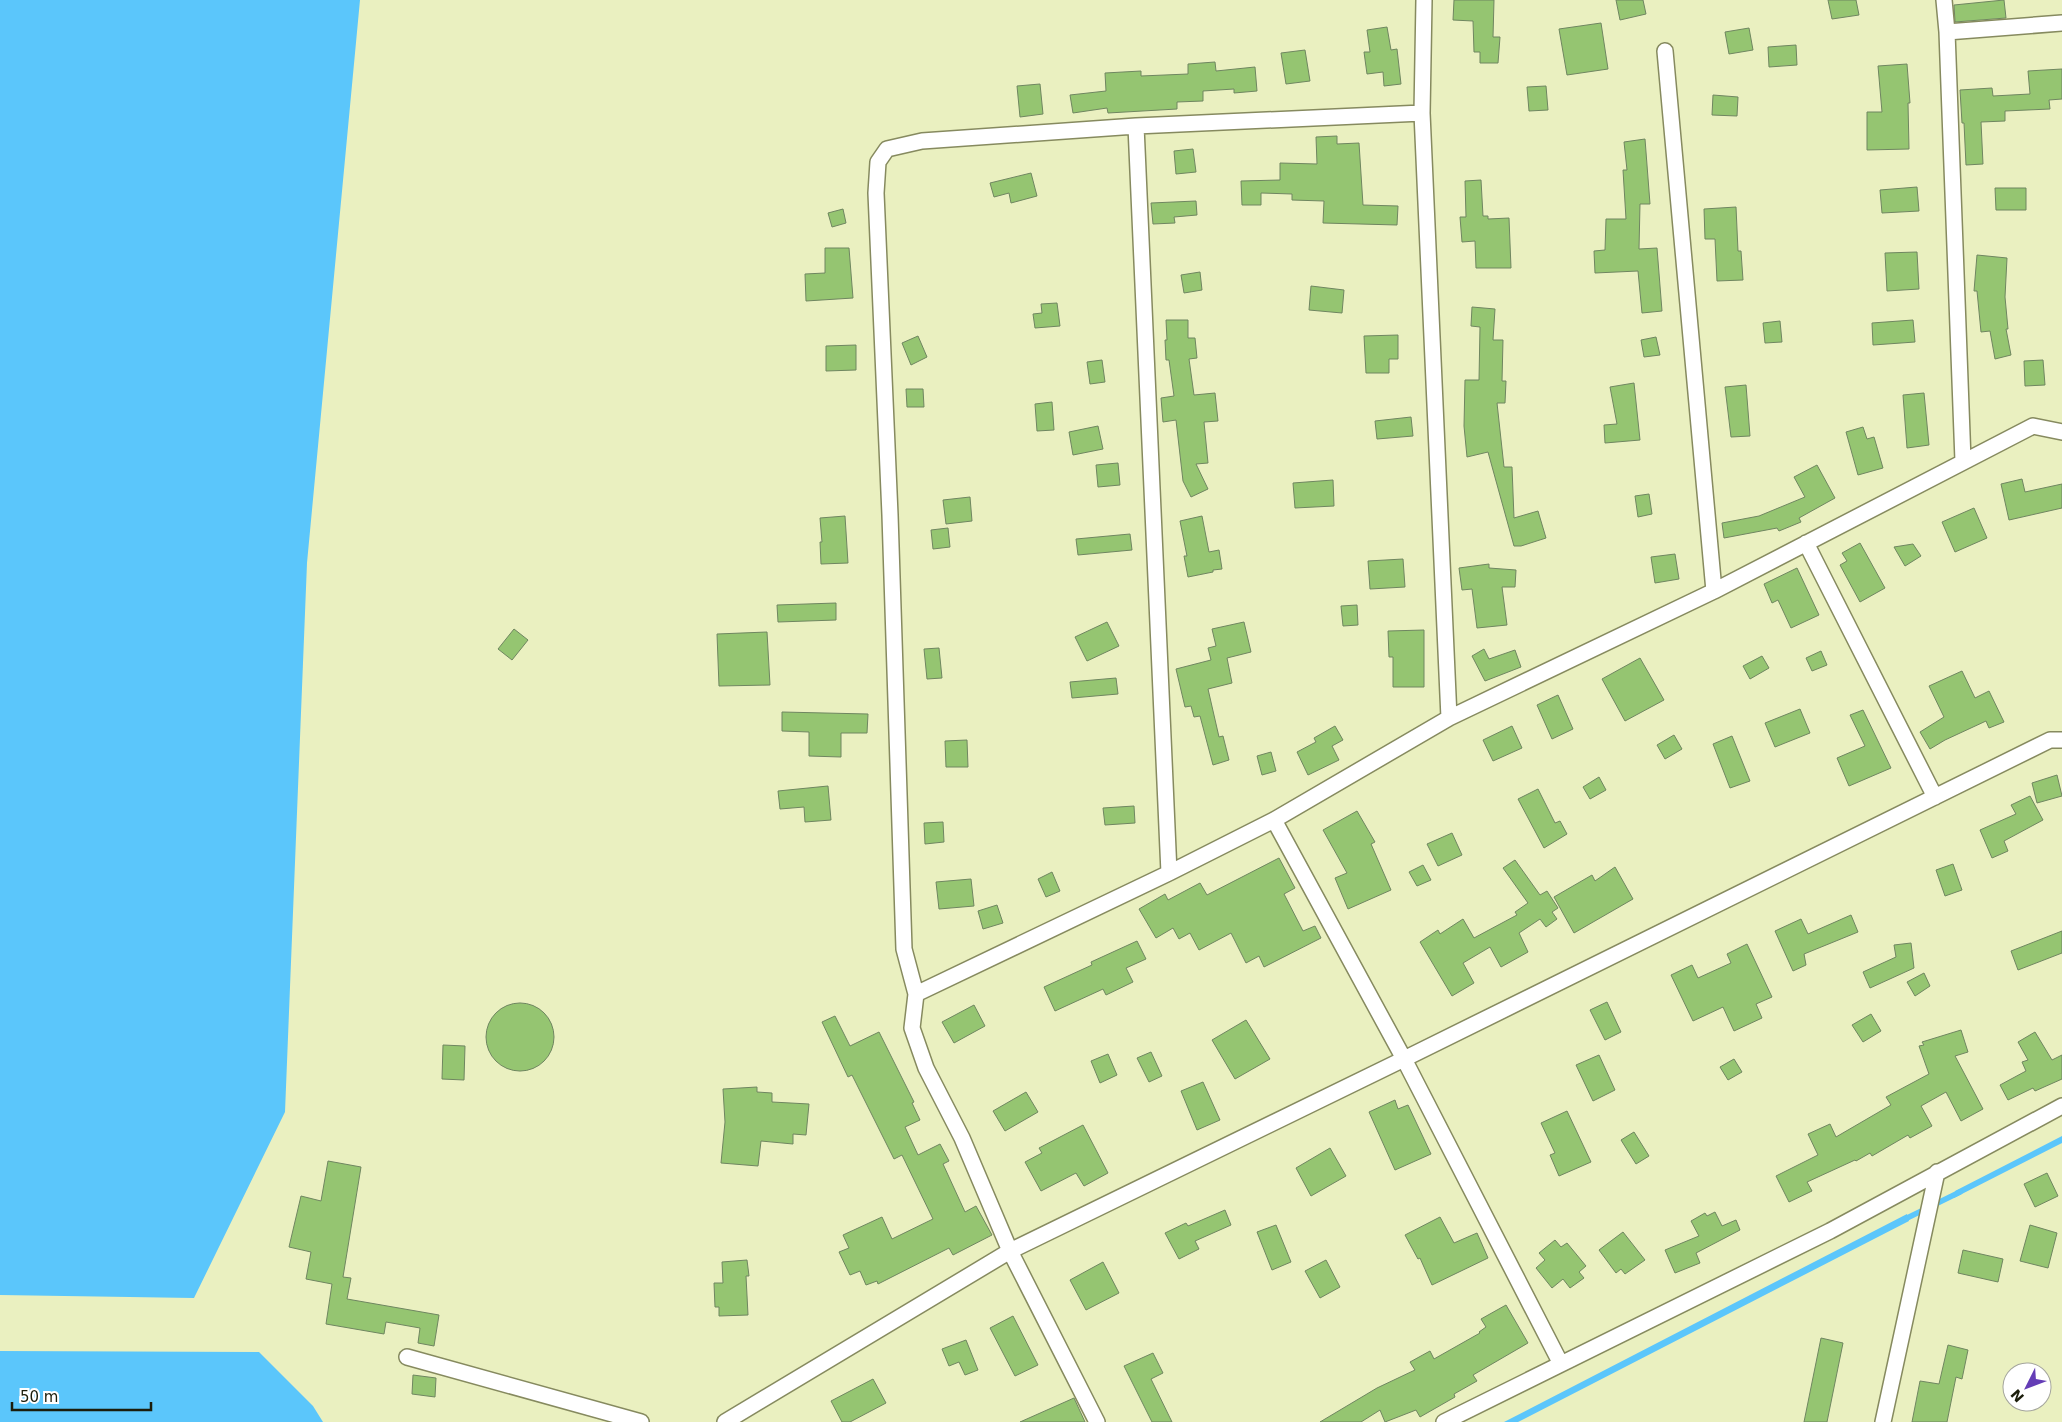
<svg xmlns="http://www.w3.org/2000/svg" width="2062" height="1422" viewBox="0 0 2062 1422" font-family="'DejaVu Sans',sans-serif">
	<rect width="100%" height="100%" fill="#eaf0c0"/>
	<path fill="#5bc6fb" d="M 0,0 L 360,0 L 307,563 L 285,1112 L 194,1298 L 0,1295 Z
		M 2062,1136 L 2062,1143 L 1954,1198 L 1955,1191 Z
		M 1907,1214 L 1909,1221 L 1518,1422 L 1504,1422 Z
		M 0,1351 L 259,1352 L 313,1406 L 323,1422 L 0,1422 Z"/>
	<g fill="none" stroke-linecap="round" stroke-linejoin="round">
		<path stroke="#5bc6fb" stroke-width="5.5" d="M 1901,1221 L 1960,1192"/>
	</g>
	<path fill="#95c571" stroke="#6f8660" d="M 1454,0 L 1494,0 L 1493,37 L 1500,37 L 1498,63 L 1480,63 L 1480,52 L 1474,52 L 1473,21 L 1453,20 Z
		M 1616,0 L 1643,0 L 1646,14 L 1620,20 Z
		M 1828,0 L 1856,0 L 1859,15 L 1832,19 Z
		M 2004,0 L 2006,18 L 1955,22 L 1954,5 Z
		M 1601,23 L 1608,69 L 1567,75 L 1559,29 Z
		M 1387,27 L 1391,50 L 1397,49 L 1401,84 L 1384,86 L 1383,72 L 1367,74 L 1364,52 L 1370,52 L 1367,30 Z
		M 1749,28 L 1753,50 L 1729,54 L 1725,32 Z
		M 1796,45 L 1797,65 L 1769,67 L 1768,47 Z
		M 1305,50 L 1310,81 L 1286,84 L 1281,53 Z
		M 1215,62 L 1216,71 L 1255,67 L 1257,91 L 1234,93 L 1234,89 L 1203,91 L 1203,101 L 1177,102 L 1177,109 L 1108,113 L 1107,108 L 1073,113 L 1070,95 L 1106,91 L 1105,73 L 1141,71 L 1141,76 L 1188,74 L 1188,64 Z
		M 1907,64 L 1910,103 L 1908,103 L 1909,149 L 1867,150 L 1867,112 L 1882,112 L 1878,66 Z
		M 2062,69 L 2062,99 L 2049,100 L 2050,109 L 2005,111 L 2005,121 L 1981,122 L 1983,164 L 1966,165 L 1964,123 L 1962,123 L 1960,90 L 1992,88 L 1993,96 L 2030,94 L 2028,71 Z
		M 1040,84 L 1043,114 L 1020,117 L 1017,86 Z
		M 1546,86 L 1548,110 L 1529,111 L 1527,87 Z
		M 1713,95 L 1738,97 L 1737,116 L 1712,115 Z
		M 1337,136 L 1337,144 L 1359,143 L 1363,205 L 1398,206 L 1397,225 L 1323,223 L 1324,201 L 1292,200 L 1292,194 L 1261,193 L 1261,205 L 1242,205 L 1241,181 L 1280,180 L 1280,163 L 1317,164 L 1316,137 Z
		M 1645,139 L 1650,204 L 1640,204 L 1639,249 L 1657,248 L 1662,311 L 1642,313 L 1638,271 L 1595,273 L 1594,251 L 1605,250 L 1606,219 L 1626,219 L 1623,170 L 1627,170 L 1624,142 Z
		M 1193,149 L 1196,172 L 1176,174 L 1174,151 Z
		M 1031,173 L 1037,196 L 1011,203 L 1009,193 L 994,197 L 990,183 Z
		M 1481,180 L 1483,216 L 1488,216 L 1488,219 L 1509,218 L 1511,268 L 1476,268 L 1475,241 L 1462,242 L 1460,217 L 1466,217 L 1465,181 Z
		M 1917,187 L 1919,211 L 1882,213 L 1880,190 Z
		M 1995,188 L 2026,188 L 2026,210 L 1996,210 Z
		M 1196,201 L 1197,215 L 1174,217 L 1175,223 L 1153,224 L 1151,203 Z
		M 1736,207 L 1738,251 L 1741,251 L 1743,280 L 1717,281 L 1715,239 L 1705,239 L 1704,209 Z
		M 843,209 L 846,223 L 832,227 L 828,213 Z
		M 825,248 L 849,248 L 853,298 L 806,301 L 805,274 L 825,273 Z
		M 1917,252 L 1919,289 L 1887,291 L 1885,253 Z
		M 1977,255 L 2007,258 L 2005,297 L 2008,329 L 2006,329 L 2011,355 L 1995,359 L 1990,331 L 1981,332 L 1977,291 L 1974,291 Z
		M 1200,272 L 1202,290 L 1184,293 L 1181,275 Z
		M 1311,286 L 1344,290 L 1342,313 L 1309,310 Z
		M 1057,303 L 1060,326 L 1035,328 L 1033,314 L 1042,313 L 1041,304 Z
		M 1472,307 L 1495,309 L 1493,340 L 1503,340 L 1502,381 L 1506,381 L 1505,403 L 1497,403 L 1504,467 L 1512,467 L 1514,518 L 1538,511 L 1546,538 L 1521,546 L 1514,546 L 1488,452 L 1467,457 L 1464,426 L 1465,380 L 1479,380 L 1480,327 L 1471,326 Z
		M 1166,320 L 1188,320 L 1188,338 L 1195,338 L 1197,358 L 1189,359 L 1194,395 L 1215,393 L 1218,421 L 1204,422 L 1208,463 L 1196,464 L 1208,489 L 1191,497 L 1183,481 L 1176,420 L 1163,422 L 1161,398 L 1174,396 L 1169,360 L 1166,360 L 1165,340 L 1167,340 Z
		M 1913,320 L 1915,342 L 1873,345 L 1872,323 Z
		M 1780,321 L 1782,342 L 1765,343 L 1763,323 Z
		M 1398,335 L 1398,359 L 1389,359 L 1389,373 L 1366,373 L 1364,336 Z
		M 918,336 L 927,357 L 911,365 L 902,343 Z
		M 1656,337 L 1660,355 L 1644,357 L 1641,340 Z
		M 856,345 L 856,370 L 826,371 L 826,346 Z
		M 1102,360 L 1105,382 L 1090,384 L 1087,362 Z
		M 2043,360 L 2045,385 L 2025,386 L 2024,361 Z
		M 1634,383 L 1640,440 L 1605,443 L 1604,425 L 1617,424 L 1610,387 Z
		M 1746,385 L 1750,436 L 1731,437 L 1725,387 Z
		M 906,389 L 923,389 L 924,407 L 907,407 Z
		M 1924,393 L 1929,445 L 1907,448 L 1903,395 Z
		M 1052,402 L 1054,430 L 1037,431 L 1035,404 Z
		M 1411,417 L 1413,436 L 1377,439 L 1375,421 Z
		M 1098,426 L 1103,449 L 1073,455 L 1069,432 Z
		M 1863,427 L 1867,439 L 1874,437 L 1883,468 L 1858,475 L 1846,432 Z
		M 1118,463 L 1120,485 L 1098,487 L 1096,465 Z
		M 1817,465 L 1835,498 L 1799,518 L 1801,522 L 1779,531 L 1777,528 L 1724,538 L 1722,523 L 1759,516 L 1805,497 L 1794,477 Z
		M 2022,479 L 2025,492 L 2062,484 L 2062,508 L 2009,520 L 2001,484 Z
		M 1333,480 L 1334,506 L 1295,508 L 1293,483 Z
		M 1649,494 L 1652,514 L 1638,517 L 1635,496 Z
		M 970,497 L 972,521 L 946,524 L 943,500 Z
		M 1974,508 L 1987,538 L 1955,552 L 1942,522 Z
		M 845,516 L 848,563 L 821,564 L 820,542 L 822,542 L 820,518 Z
		M 1202,516 L 1209,552 L 1219,550 L 1222,569 L 1213,570 L 1213,572 L 1188,577 L 1184,556 L 1187,556 L 1180,521 Z
		M 948,528 L 950,547 L 933,549 L 931,530 Z
		M 1130,534 L 1132,550 L 1078,555 L 1076,539 Z
		M 1860,543 L 1885,588 L 1860,602 L 1840,565 L 1847,561 L 1842,553 Z
		M 1913,544 L 1921,556 L 1905,566 L 1894,547 Z
		M 1675,554 L 1679,579 L 1655,583 L 1651,557 Z
		M 1403,559 L 1405,587 L 1370,589 L 1368,561 Z
		M 1489,564 L 1489,568 L 1516,570 L 1515,587 L 1502,587 L 1507,625 L 1477,628 L 1472,589 L 1462,590 L 1459,568 Z
		M 1797,568 L 1819,615 L 1791,628 L 1778,600 L 1772,603 L 1764,584 Z
		M 836,603 L 836,620 L 778,622 L 777,605 Z
		M 1357,605 L 1358,625 L 1343,626 L 1341,606 Z
		M 1107,622 L 1119,646 L 1087,661 L 1075,637 Z
		M 1244,622 L 1251,652 L 1227,658 L 1232,683 L 1208,689 L 1219,737 L 1223,736 L 1229,760 L 1213,765 L 1200,716 L 1194,717 L 1191,706 L 1185,707 L 1176,669 L 1211,660 L 1208,648 L 1216,646 L 1212,629 Z
		M 514,629 L 528,640 L 512,660 L 498,649 Z
		M 1424,630 L 1424,687 L 1393,687 L 1393,657 L 1389,657 L 1388,631 Z
		M 767,632 L 770,685 L 719,686 L 717,634 Z
		M 939,648 L 942,678 L 927,679 L 924,649 Z
		M 1484,649 L 1489,659 L 1515,650 L 1521,667 L 1485,681 L 1472,656 Z
		M 1821,651 L 1827,665 L 1812,671 L 1806,658 Z
		M 1762,656 L 1769,668 L 1750,679 L 1743,666 Z
		M 1640,658 L 1664,700 L 1625,721 L 1602,679 Z
		M 1962,671 L 1975,698 L 1989,691 L 2004,722 L 1989,728 L 1986,721 L 1945,740 L 1930,749 L 1920,732 L 1944,717 L 1929,686 Z
		M 1116,678 L 1118,694 L 1072,698 L 1070,682 Z
		M 1558,695 L 1573,729 L 1552,739 L 1537,705 Z
		M 1800,709 L 1810,733 L 1775,747 L 1765,723 Z
		M 1863,710 L 1891,768 L 1849,786 L 1837,758 L 1865,746 L 1850,715 Z
		M 782,712 L 868,714 L 867,733 L 841,733 L 841,757 L 809,756 L 809,732 L 782,731 Z
		M 1335,726 L 1343,740 L 1332,746 L 1339,760 L 1308,775 L 1297,752 L 1316,742 L 1314,738 Z
		M 1512,726 L 1522,748 L 1493,761 L 1483,740 Z
		M 1674,735 L 1682,749 L 1665,759 L 1657,745 Z
		M 1732,736 L 1750,781 L 1730,788 L 1713,744 Z
		M 967,740 L 968,767 L 946,767 L 945,741 Z
		M 1271,752 L 1276,771 L 1262,775 L 1257,756 Z
		M 2057,775 L 2062,796 L 2037,803 L 2032,783 Z
		M 1599,777 L 1606,790 L 1590,799 L 1583,787 Z
		M 828,786 L 831,820 L 805,822 L 804,807 L 780,809 L 778,791 Z
		M 1538,789 L 1555,823 L 1560,821 L 1567,834 L 1544,848 L 1518,799 Z
		M 2030,796 L 2043,820 L 2004,841 L 2008,851 L 1992,858 L 1980,830 L 2016,814 L 2011,805 Z
		M 1134,806 L 1135,823 L 1105,825 L 1103,808 Z
		M 1357,811 L 1375,842 L 1371,844 L 1391,890 L 1348,909 L 1335,878 L 1347,873 L 1323,830 Z
		M 943,822 L 944,842 L 925,844 L 924,823 Z
		M 1452,833 L 1462,855 L 1438,866 L 1427,844 Z
		M 1279,858 L 1295,888 L 1284,894 L 1303,931 L 1315,926 L 1321,938 L 1264,967 L 1259,956 L 1246,963 L 1231,933 L 1199,950 L 1190,933 L 1179,939 L 1173,928 L 1156,938 L 1139,909 L 1165,894 L 1168,900 L 1200,883 L 1207,895 Z
		M 1515,860 L 1540,895 L 1547,891 L 1558,908 L 1552,912 L 1557,919 L 1546,927 L 1540,919 L 1519,933 L 1528,952 L 1501,967 L 1490,947 L 1463,963 L 1474,983 L 1452,996 L 1420,942 L 1438,930 L 1440,934 L 1463,919 L 1474,938 L 1517,915 L 1515,912 L 1528,903 L 1503,868 Z
		M 1953,864 L 1962,890 L 1945,896 L 1936,870 Z
		M 1423,865 L 1431,880 L 1417,886 L 1409,872 Z
		M 1615,867 L 1633,899 L 1574,933 L 1554,897 L 1592,875 L 1595,881 Z
		M 1052,872 L 1060,891 L 1046,897 L 1038,879 Z
		M 971,879 L 974,906 L 939,909 L 936,882 Z
		M 997,905 L 1003,923 L 983,929 L 978,911 Z
		M 1851,915 L 1858,932 L 1804,954 L 1806,965 L 1793,971 L 1775,931 L 1801,919 L 1808,934 Z
		M 2062,931 L 2062,953 L 2018,970 L 2011,951 Z
		M 1137,941 L 1146,959 L 1126,968 L 1133,982 L 1106,995 L 1103,989 L 1055,1011 L 1044,987 L 1092,965 L 1091,962 Z
		M 1911,943 L 1914,968 L 1870,988 L 1863,972 L 1896,957 L 1894,945 Z
		M 1747,944 L 1772,997 L 1756,1004 L 1762,1018 L 1734,1031 L 1723,1007 L 1693,1021 L 1671,975 L 1692,965 L 1698,978 L 1731,963 L 1727,954 Z
		M 1924,973 L 1930,986 L 1915,996 L 1907,982 Z
		M 1607,1002 L 1621,1032 L 1605,1040 L 1590,1010 Z
		M486 1037a34 34 0 1 1 68 0a34 34 0 1 1-68 0Z
		M 974,1005 L 985,1026 L 954,1043 L 942,1022 Z
		M 1871,1014 L 1881,1031 L 1863,1042 L 1852,1025 Z
		M 835,1016 L 850,1046 L 879,1032 L 914,1102 L 912,1103 L 920,1120 L 905,1127 L 918,1155 L 940,1144 L 949,1161 L 943,1164 L 965,1212 L 976,1206 L 992,1235 L 953,1255 L 949,1248 L 878,1284 L 877,1281 L 866,1285 L 860,1271 L 850,1275 L 839,1252 L 849,1248 L 843,1235 L 882,1217 L 892,1239 L 933,1219 L 902,1155 L 894,1159 L 852,1075 L 848,1077 L 822,1022 Z
		M 1246,1020 L 1270,1059 L 1235,1079 L 1212,1040 Z
		M 1961,1030 L 1968,1052 L 1955,1056 L 1983,1109 L 1961,1121 L 1946,1092 L 1921,1106 L 1932,1126 L 1910,1138 L 1908,1135 L 1872,1156 L 1870,1153 L 1856,1161 L 1855,1160 L 1807,1182 L 1812,1191 L 1789,1202 L 1776,1176 L 1818,1155 L 1808,1134 L 1830,1124 L 1836,1137 L 1891,1105 L 1886,1097 L 1929,1074 L 1919,1046 L 1924,1045 L 1922,1042 Z
		M 2035,1032 L 2052,1060 L 2062,1055 L 2062,1079 L 2035,1091 L 2033,1088 L 2008,1100 L 2000,1085 L 2026,1071 L 2022,1062 L 2028,1060 L 2018,1042 Z
		M 443,1045 L 465,1046 L 464,1080 L 442,1079 Z
		M 1151,1052 L 1162,1076 L 1149,1082 L 1137,1058 Z
		M 1108,1054 L 1117,1075 L 1100,1083 L 1091,1061 Z
		M 1599,1055 L 1615,1090 L 1593,1101 L 1576,1065 Z
		M 1734,1059 L 1742,1072 L 1728,1080 L 1720,1067 Z
		M 1203,1082 L 1220,1120 L 1197,1130 L 1181,1091 Z
		M 757,1087 L 757,1092 L 772,1093 L 772,1102 L 809,1104 L 806,1135 L 793,1134 L 793,1144 L 761,1141 L 758,1166 L 721,1163 L 725,1122 L 723,1089 Z
		M 1026,1092 L 1038,1112 L 1005,1131 L 993,1111 Z
		M 1395,1100 L 1398,1109 L 1408,1105 L 1431,1154 L 1395,1170 L 1369,1112 Z
		M 1567,1111 L 1591,1162 L 1559,1176 L 1550,1155 L 1555,1153 L 1541,1123 Z
		M 1083,1125 L 1108,1173 L 1084,1186 L 1076,1173 L 1041,1191 L 1025,1162 L 1042,1153 L 1039,1148 Z
		M 1634,1132 L 1649,1156 L 1636,1164 L 1621,1140 Z
		M 1330,1148 L 1346,1176 L 1311,1196 L 1296,1168 Z
		M 328,1161 L 361,1167 L 343,1277 L 351,1278 L 347,1299 L 439,1315 L 434,1346 L 418,1343 L 420,1328 L 386,1322 L 384,1334 L 326,1324 L 332,1284 L 306,1279 L 311,1252 L 289,1247 L 301,1196 L 321,1201 Z
		M 2047,1173 L 2058,1196 L 2035,1207 L 2024,1184 Z
		M 1225,1210 L 1231,1225 L 1195,1241 L 1199,1249 L 1179,1259 L 1165,1233 L 1186,1223 L 1188,1226 Z
		M 1715,1212 L 1722,1226 L 1736,1220 L 1740,1230 L 1696,1253 L 1700,1263 L 1675,1273 L 1665,1250 L 1699,1236 L 1691,1221 L 1705,1213 L 1707,1216 Z
		M 1440,1217 L 1454,1243 L 1477,1233 L 1488,1258 L 1432,1285 L 1420,1258 L 1418,1259 L 1405,1235 Z
		M 1276,1225 L 1291,1262 L 1272,1270 L 1257,1232 Z
		M 2030,1225 L 2057,1233 L 2048,1268 L 2020,1261 Z
		M 1623,1232 L 1645,1260 L 1625,1274 L 1621,1269 L 1616,1273 L 1599,1250 Z
		M 1555,1240 L 1561,1247 L 1567,1243 L 1586,1266 L 1579,1272 L 1584,1278 L 1570,1288 L 1563,1279 L 1552,1288 L 1536,1268 L 1545,1260 L 1539,1253 Z
		M 1963,1250 L 2003,1259 L 1998,1282 L 1958,1273 Z
		M 747,1260 L 749,1276 L 746,1276 L 748,1315 L 719,1316 L 719,1307 L 715,1307 L 714,1283 L 723,1283 L 722,1262 Z
		M 1326,1260 L 1340,1287 L 1320,1298 L 1305,1271 Z
		M 1103,1262 L 1119,1293 L 1086,1310 L 1070,1280 Z
		M 1506,1305 L 1528,1343 L 1473,1375 L 1477,1381 L 1454,1394 L 1455,1397 L 1420,1417 L 1416,1410 L 1385,1422 L 1380,1410 L 1361,1422 L 1320,1422 L 1377,1388 L 1415,1370 L 1410,1362 L 1430,1351 L 1434,1359 L 1480,1333 L 1479,1332 L 1486,1327 L 1481,1319 Z
		M 1013,1316 L 1038,1365 L 1015,1376 L 990,1328 Z
		M 1821,1338 L 1843,1343 L 1827,1422 L 1804,1422 Z
		M 966,1340 L 978,1370 L 965,1375 L 959,1362 L 949,1366 L 942,1349 Z
		M 1948,1345 L 1968,1350 L 1962,1379 L 1956,1377 L 1947,1422 L 1912,1422 L 1920,1381 L 1939,1384 Z
		M 1153,1353 L 1163,1373 L 1151,1379 L 1172,1422 L 1152,1422 L 1124,1366 Z
		M 413,1375 L 436,1378 L 435,1397 L 412,1394 Z
		M 873,1379 L 886,1403 L 850,1422 L 842,1422 L 831,1401 Z
		M 1074,1398 L 1085,1422 L 1020,1422 Z"/>
	<g fill="none" stroke-linecap="round" stroke-linejoin="round">
		<defs>
			<path id="street" d="M 1424,0 L 1422,113 L 1449,718
				M 1944,0 L 1947,32 L 1963,461
				M 1947,32 L 2062,23
				M 1665,51 L 1714,591
				M 1136,126 L 1169,873
				M 1806,543 L 1935,797
				M 1274,820 L 1404,1059 L 1561,1364
				M 916,994 L 1169,873 L 1274,820 L 1449,718 L 1714,591 L 2033,426 L 2062,432
				M 407,1357 L 641,1422
				M 725,1422 L 1010,1251 L 1404,1059 L 2050,740 L 2062,740
				M 1097,1422 L 1010,1251 L 962,1138 L 926,1068 L 912,1028 L 916,994 L 904,949 L 890,515 L 876,193 L 878,162 L 887,149 L 922,141 L 1136,126 L 1422,113
				M 1444,1422 L 1830,1231 L 2062,1106
				M 1883,1422 L 1937,1172"/>
		</defs>
		<use href="#street" stroke="#868a5f" stroke-width="18"/>
		<use href="#street" stroke="#fff" stroke-width="15"/>
	</g>
	<g transform="translate(2027 1387) rotate(228)"><circle r="24" fill="#ffffff" stroke="#a4a59d"/>
	<path d="M0-4L9 19L0 12L-9 19Z" fill="#643db6"/>
	<text y="-8" font-size="14" font-weight="bold" text-anchor="middle" fill="#1b1d0b">N</text>
	</g>
	<path d="M12 1402v8h139v-8" fill="none" stroke="#1b1d0b" stroke-width="2.5"/>
	<text x="20" y="1402" font-size="15" fill="#1b1d0b" stroke="#ffffff" stroke-width="4" paint-order="stroke">50 m</text>
</svg>
